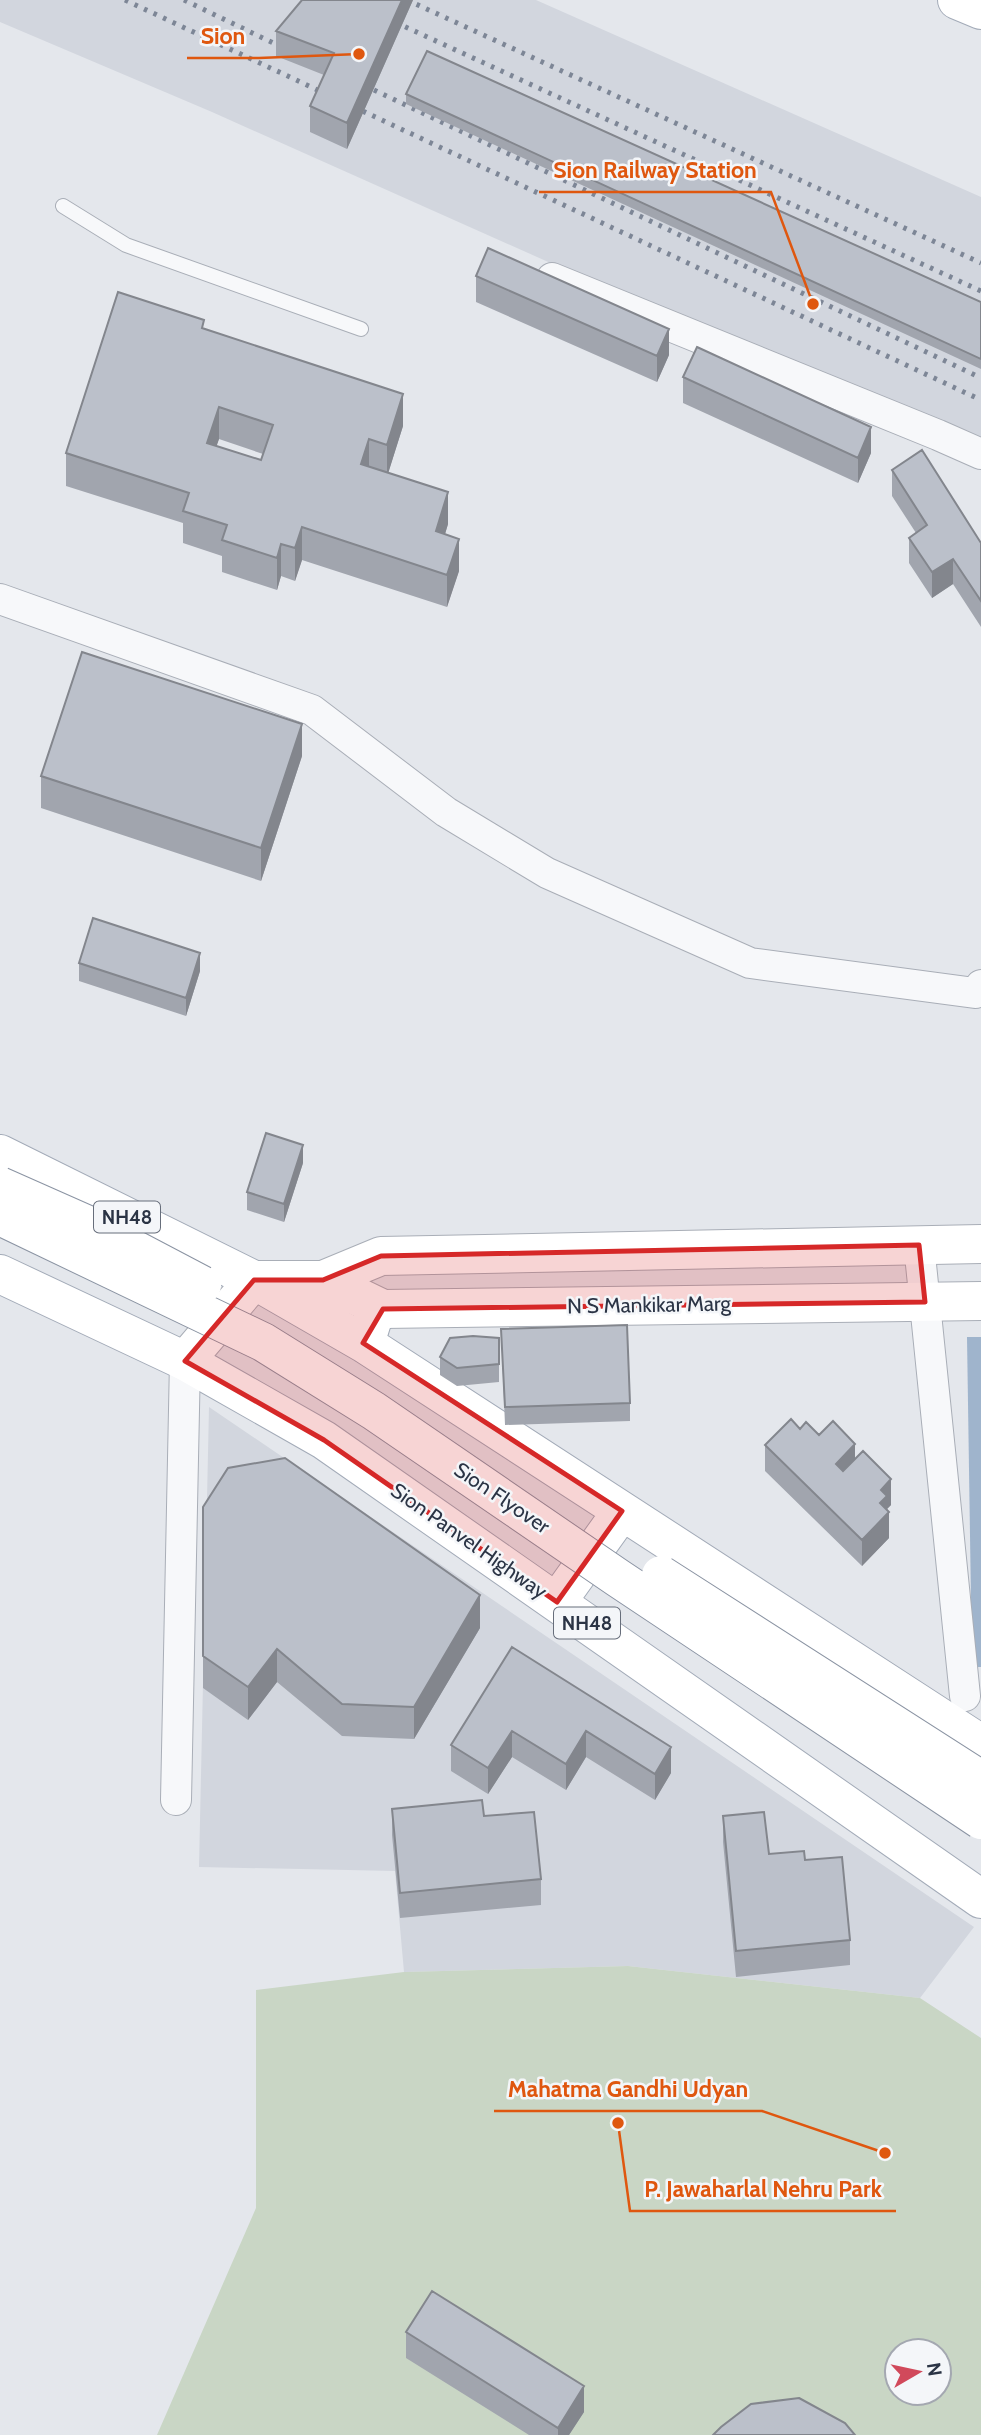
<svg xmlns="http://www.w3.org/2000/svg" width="981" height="2435" viewBox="0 0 981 2435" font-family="Cabin,sans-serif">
	<rect width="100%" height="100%" fill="#e4e7ec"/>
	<path fill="#d2d6de" d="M 0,0 L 536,0 L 981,197 L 981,455 L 212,112 L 0,22 Z
		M 209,1407 L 974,1927 L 920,1998 L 628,1966 L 404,1972 L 395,1871 L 199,1867 Z"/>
	<path fill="#c9d6c5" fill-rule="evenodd" d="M 628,1966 L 920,1998 L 981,2038 L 981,2435 L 157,2435 L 256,2208 L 256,1990 L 404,1972 ZM 897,2351 L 939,2351 L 939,2393 L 897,2393 Z"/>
	<path fill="#9fb4cc" d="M 967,1337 L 981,1337 L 981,1667 L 972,1667 Z"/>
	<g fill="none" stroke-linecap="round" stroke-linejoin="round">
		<defs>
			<path id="lane" d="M 63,206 L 126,245 L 361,329"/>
			<path id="street" d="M 552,278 L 938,435 L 981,454
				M 0,599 L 312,710 L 446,812 L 547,873 L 750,963 L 975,993 L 981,985
				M 919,1245 L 965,1696
				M 176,1800 L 185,1361"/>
			<path id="secondary" d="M 323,1280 L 383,1309 L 981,1301
				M 185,1361 L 254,1280 L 323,1280 L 381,1256 L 981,1244"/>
			<path id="primary" d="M 957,0 L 981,10
				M 0,1154 L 254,1280 L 365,1344 L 981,1744
				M 0,1274 L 185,1361 L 324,1440 L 981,1899
				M 365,1344 L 373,1318 L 383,1309
				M 557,1602 L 622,1511"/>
		</defs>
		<use href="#lane" stroke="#a9aeb7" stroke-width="16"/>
		<use href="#street" stroke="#a9aeb7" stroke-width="32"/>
		<use href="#secondary" stroke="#a9aeb7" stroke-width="40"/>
		<use href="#primary" stroke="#a3abb8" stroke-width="40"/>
		<use href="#lane" stroke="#f7f8fa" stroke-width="14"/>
		<use href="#street" stroke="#f7f8fa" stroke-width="30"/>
		<use href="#secondary" stroke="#fff" stroke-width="38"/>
		<use href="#primary" stroke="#fff" stroke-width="38"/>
		<path stroke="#7d8696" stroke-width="5" stroke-dasharray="3.5 7" stroke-linecap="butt" d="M 125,0 L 981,400
			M 184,0 L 294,53
			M 407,0 L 981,263
			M 386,18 L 981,291
			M 355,81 L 981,378"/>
		<defs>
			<path id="highway-bridge" d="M 0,1186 L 88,1225 L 202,1285
				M 0,1216 L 263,1342 L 374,1411 L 618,1578 L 981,1820
				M 661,1575 L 981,1780"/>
		</defs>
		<use href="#highway-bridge" stroke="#8b94a3" stroke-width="40" stroke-linecap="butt"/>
		<use href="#highway-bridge" stroke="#fff" stroke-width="38"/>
	</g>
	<path fill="#a1a5ae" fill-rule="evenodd" d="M 302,0 L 413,0 L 347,149 L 310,132 L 310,106 L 324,75 L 276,56 L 276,31 Z
		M 406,94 L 981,302 L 981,369 L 406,104 Z
		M 476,276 L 669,355 L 657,382 L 476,302 Z
		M 204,328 L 403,426 L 388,473 L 448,524 L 445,534 L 459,571 L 447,607 L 302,560 L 295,581 L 281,576 L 277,590 L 222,572 L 222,556 L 183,543 L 183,523 L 66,486 L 66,453 ZM 219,439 L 263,454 L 261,460 L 216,446 Z
		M 683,377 L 871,453 L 858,483 L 683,403 Z
		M 892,470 L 981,543 L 981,627 L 953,584 L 932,598 L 909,563 L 909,538 L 916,533 L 892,496 Z
		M 302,756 L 261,881 L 41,808 L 41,776 Z
		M 79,963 L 200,971 L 186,1016 L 79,981 Z
		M 303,1163 L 284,1222 L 247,1210 L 247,1192 Z
		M 501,1329 L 630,1403 L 630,1421 L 505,1425 Z
		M 499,1338 L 499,1382 L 457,1386 L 440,1375 L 440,1357 Z
		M 800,1429 L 819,1435 L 855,1459 L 891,1505 L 887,1509 L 889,1538 L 862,1566 L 765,1471 L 765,1445 Z
		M 203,1507 L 480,1628 L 414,1739 L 342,1736 L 277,1682 L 248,1720 L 203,1688 Z
		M 512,1647 L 671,1773 L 655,1800 L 586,1757 L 566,1790 L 512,1757 L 488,1794 L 451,1771 L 451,1745 Z
		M 392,1809 L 484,1816 L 541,1879 L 541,1905 L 400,1918 L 392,1835 Z
		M 723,1816 L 769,1854 L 805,1860 L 850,1940 L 850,1965 L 736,1977 L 723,1842 Z
		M 406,2332 L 584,2412 L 569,2435 L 529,2435 L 406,2358 Z"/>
	<path fill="#83868d" d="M 402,0 L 413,0 L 347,149 L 347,123 Z
		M 669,329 L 669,355 L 657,382 L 657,356 Z
		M 403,394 L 403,426 L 387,477 L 387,445 Z
		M 219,407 L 219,439 L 207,475 L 207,443 Z
		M 871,427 L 871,453 L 858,483 L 858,458 Z
		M 369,439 L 369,471 L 361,464 Z
		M 448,492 L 448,524 L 436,564 L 436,531 Z
		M 302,527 L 302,560 L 295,581 L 295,548 Z
		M 459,539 L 459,571 L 447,607 L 447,575 Z
		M 281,544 L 281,576 L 277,590 L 277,558 Z
		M 953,559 L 953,584 L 932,598 L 932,572 Z
		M 302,724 L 302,756 L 261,881 L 261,848 Z
		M 200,953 L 200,971 L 186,1016 L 186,998 Z
		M 303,1145 L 303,1163 L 284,1222 L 284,1204 Z
		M 855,1444 L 855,1469 L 836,1489 L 836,1464 Z
		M 891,1479 L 891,1505 L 887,1509 L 889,1512 L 889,1538 L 862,1566 L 862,1540 L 880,1503 L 881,1490 Z
		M 480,1595 L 480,1628 L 414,1739 L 414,1707 Z
		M 277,1649 L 277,1682 L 248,1720 L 248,1687 Z
		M 512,1731 L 512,1757 L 488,1794 L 488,1768 Z
		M 586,1731 L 586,1757 L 566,1790 L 566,1764 Z
		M 671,1747 L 671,1773 L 655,1800 L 655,1774 Z
		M 584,2386 L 584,2412 L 569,2435 L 558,2435 L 558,2428 Z"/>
	<path fill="#bbc0ca" stroke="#83868d" stroke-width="2" fill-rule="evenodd" d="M 302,0 L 402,0 L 347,123 L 310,106 L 334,53 L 276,31 Z
		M 427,51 L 981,302 L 981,359 L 406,94 Z
		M 488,248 L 669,329 L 657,356 L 476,276 Z
		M 118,292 L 204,320 L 202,328 L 403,394 L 387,445 L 369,439 L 361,464 L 448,492 L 436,531 L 459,539 L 447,575 L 302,527 L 295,548 L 281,544 L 277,558 L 222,540 L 227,525 L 183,511 L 189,493 L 66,453 ZM 219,407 L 273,425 L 261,460 L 207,443 Z
		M 697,347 L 871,427 L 858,458 L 683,377 Z
		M 922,450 L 981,543 L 981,601 L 953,559 L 932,572 L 909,538 L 927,525 L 892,470 Z
		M 82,652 L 302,724 L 261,848 L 41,776 Z
		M 93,918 L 200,953 L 186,998 L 79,963 Z
		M 266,1133 L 303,1145 L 284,1204 L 247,1192 Z
		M 627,1325 L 630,1403 L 505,1407 L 501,1329 Z
		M 473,1336 L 499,1338 L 499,1364 L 457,1368 L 440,1357 L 450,1338 Z
		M 791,1419 L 800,1429 L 806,1422 L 819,1435 L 833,1421 L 855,1444 L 836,1464 L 843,1471 L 863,1451 L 891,1479 L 881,1490 L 887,1496 L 880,1503 L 889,1512 L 862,1540 L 765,1445 Z
		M 285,1458 L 480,1595 L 414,1707 L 342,1704 L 277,1649 L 248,1687 L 203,1656 L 203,1507 L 228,1468 Z
		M 512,1647 L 671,1747 L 655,1774 L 586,1731 L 566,1764 L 512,1731 L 488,1768 L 451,1745 Z
		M 482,1800 L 484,1816 L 534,1812 L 541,1879 L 400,1893 L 392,1809 Z
		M 764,1812 L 769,1854 L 804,1851 L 805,1860 L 842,1857 L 850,1940 L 736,1951 L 723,1816 Z
		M 432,2291 L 584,2386 L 558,2428 L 406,2332 Z
		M 799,2398 L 845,2423 L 855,2435 L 713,2435 L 721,2427 L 751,2404 Z"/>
	<path fill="#d62828" fill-opacity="0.2" stroke="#d62828" stroke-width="5" stroke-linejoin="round" d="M 919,1245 L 925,1302 L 383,1309 L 363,1343 L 622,1511 L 557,1602 L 324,1440 L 185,1361 L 254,1280 L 323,1280 L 381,1256 Z"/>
	<g text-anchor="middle" stroke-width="5" stroke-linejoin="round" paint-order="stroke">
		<g fill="#f4f6f9" stroke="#676e7b" stroke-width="2">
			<rect x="94" y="1201.5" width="66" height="31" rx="5"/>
			<rect x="554" y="1607.5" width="66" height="31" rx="5"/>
		</g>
		<g font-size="19" font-weight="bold" fill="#2b3445">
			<text x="127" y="1224">NH48</text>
			<text x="587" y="1630">NH48</text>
		</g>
		<g font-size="21" fill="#2b3445" stroke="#f4f6f9">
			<text transform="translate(649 1305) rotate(-1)" y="7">N S Mankikar Marg</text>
			<text transform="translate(502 1498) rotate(34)" y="7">Sion Flyover</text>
			<text transform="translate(469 1541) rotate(35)" y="7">Sion Panvel Highway</text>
		</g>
	</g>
	<path fill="none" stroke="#df570f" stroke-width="2.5" d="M359 54L259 58H187M813 304L771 192H539M885 2153L762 2111H494M618 2123L630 2211H896"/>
	<g fill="#df570f" stroke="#f4f6f9" stroke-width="2.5">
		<circle cx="359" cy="54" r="7"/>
		<circle cx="813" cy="304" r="7"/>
		<circle cx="885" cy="2153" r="7"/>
		<circle cx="618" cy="2123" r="7"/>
	</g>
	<g font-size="23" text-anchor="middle" font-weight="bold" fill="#df570f" stroke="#f4f6f9" stroke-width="5" stroke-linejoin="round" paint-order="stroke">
		<text x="223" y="44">Sion</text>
		<text x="655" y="178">Sion Railway Station</text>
		<text x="628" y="2097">Mahatma Gandhi Udyan</text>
		<text x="763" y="2197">P. Jawaharlal Nehru Park</text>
	</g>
	<g transform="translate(918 2372) rotate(81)"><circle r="33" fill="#f4f6f9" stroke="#a4a8b1" stroke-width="2"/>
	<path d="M0-5L12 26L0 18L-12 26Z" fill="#d1495b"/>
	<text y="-10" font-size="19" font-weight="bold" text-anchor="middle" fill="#2b3445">N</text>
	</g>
</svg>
